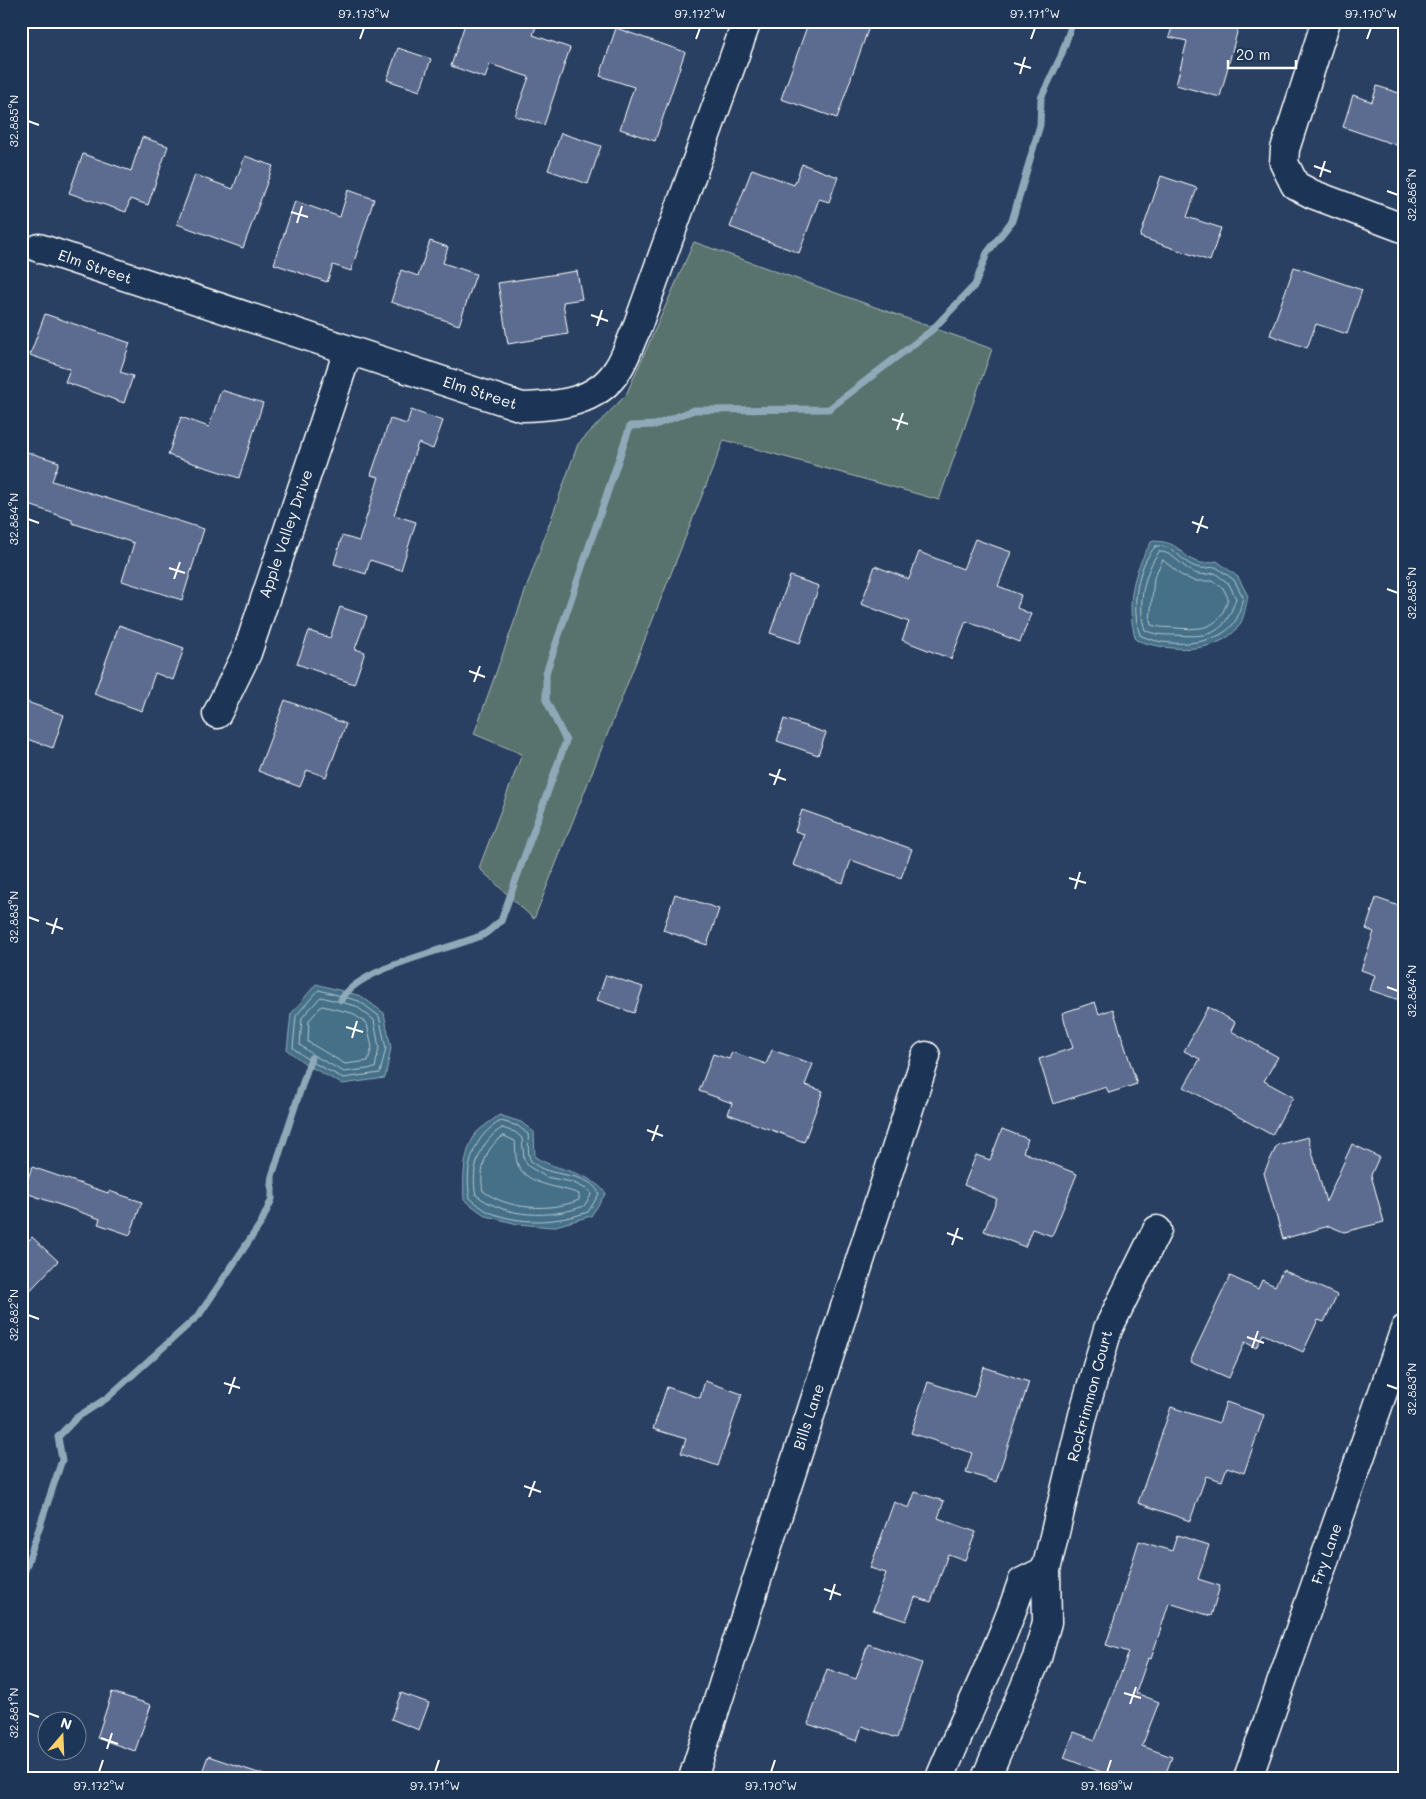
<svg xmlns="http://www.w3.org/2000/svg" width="1426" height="1799" viewBox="0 0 1426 1799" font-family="Mali,sans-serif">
	<rect width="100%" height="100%" fill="#2a4062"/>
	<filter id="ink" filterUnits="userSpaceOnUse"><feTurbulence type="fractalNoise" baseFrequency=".02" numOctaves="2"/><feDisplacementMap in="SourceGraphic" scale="10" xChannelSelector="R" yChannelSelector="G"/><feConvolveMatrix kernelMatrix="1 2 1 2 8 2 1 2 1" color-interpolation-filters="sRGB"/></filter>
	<g filter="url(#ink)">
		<path fill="#59726e" stroke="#acb8b6" d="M 694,242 L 992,349 L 939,500 L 724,440 L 534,919 L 479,868 L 522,754 L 474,734 L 578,444 L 626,395 Z"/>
		<path fill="#447088" stroke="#8fa9b8" d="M 1152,541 C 1184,541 1180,559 1201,563 C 1205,564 1212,562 1217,561 L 1238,577 L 1248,596 C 1246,605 1244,619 1239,626 C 1217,656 1167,651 1136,640 C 1125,604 1133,571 1152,541 Z
			M 316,984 L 361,996 L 384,1013 L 391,1048 L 385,1078 L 342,1084 L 307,1065 L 287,1050 L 291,1014 Z
			M 499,1115 L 521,1122 L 534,1132 L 535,1157 C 559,1172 587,1170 606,1193 L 591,1216 L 552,1227 L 518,1224 L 486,1216 L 464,1200 C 463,1177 463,1151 477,1132 C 483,1126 493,1120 499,1115 Z"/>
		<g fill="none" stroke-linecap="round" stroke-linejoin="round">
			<path stroke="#b4c6cf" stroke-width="1" d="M 1156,546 C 1178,545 1181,565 1200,568 C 1205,569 1211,567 1216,567 L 1234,580 L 1243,597 C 1241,605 1239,617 1234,623 C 1217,647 1164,648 1140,635 C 1131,609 1136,566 1156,546 Z
				M 1159,552 C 1174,551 1183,570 1198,574 C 1204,575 1210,574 1215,573 L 1229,584 L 1236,598 C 1225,634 1211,638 1175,635 C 1165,635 1154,635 1145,630 C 1137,607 1144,571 1159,552 Z
				M 1163,560 L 1181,575 L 1194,581 L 1213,581 L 1223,588 L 1228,598 C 1220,629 1204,630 1176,628 C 1168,627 1159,628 1151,625 L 1150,620 L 1154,578 Z
				M 319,990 L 359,1001 L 379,1016 L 386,1048 L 380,1073 L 343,1078 L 310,1061 L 293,1048 L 296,1016 Z
				M 321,997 L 356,1006 L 374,1020 L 379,1048 L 375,1068 L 344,1072 L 313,1055 L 300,1045 L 302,1018 Z
				M 322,1006 L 352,1013 L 367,1024 L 372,1047 L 368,1061 L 345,1064 L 308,1042 L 309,1021 Z
				M 501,1121 L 518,1126 L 528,1134 C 529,1141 527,1156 531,1161 C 548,1180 589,1169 599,1194 L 588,1212 C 556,1223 520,1225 489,1212 C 482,1209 475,1202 470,1198 C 464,1168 473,1135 501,1121 Z
				M 502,1128 L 515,1132 L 522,1138 L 524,1159 L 528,1166 L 546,1177 L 572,1182 L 590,1191 L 591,1195 L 584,1206 C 549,1219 507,1218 476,1195 C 470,1170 480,1141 502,1128 Z
				M 504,1136 L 515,1141 C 516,1149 515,1158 518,1165 C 527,1186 561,1186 579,1194 L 579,1200 C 550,1212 509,1210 483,1191 C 479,1172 485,1145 504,1136 Z"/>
			<path stroke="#8fa9b8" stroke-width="7" d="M 341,1000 C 359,967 448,950 483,935 C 489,932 495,925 501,921 L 566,741 L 546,700 L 546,673 L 630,426 L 655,425 L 694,410 L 829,409 L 932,330 L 975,285 L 987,253 L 1012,221 L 1040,125 L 1041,98 L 1061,56 L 1073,21
				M 21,1582 L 62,1460 L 58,1437 L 76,1418 L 107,1398 L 199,1315 L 261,1223 L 272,1199 L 272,1176 L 311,1058"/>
		</g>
		<path fill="#5c6c90" stroke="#fff" d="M 466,21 L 538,21 L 533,35 L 570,48 L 544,125 L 515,116 L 529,77 L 490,64 L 485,78 L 451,66 Z
			M 809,21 L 871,21 L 837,118 L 781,99 Z
			M 1174,21 L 1240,21 L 1220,97 L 1176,85 L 1187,41 L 1169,37 Z
			M 616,28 L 685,52 L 655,141 L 620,129 L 634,87 L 600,76 Z
			M 398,48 L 431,59 L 420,91 L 387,80 Z
			M 1377,86 L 1405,95 L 1405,148 L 1343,127 L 1353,95 L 1372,102 Z
			M 561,133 L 601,146 L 588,184 L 548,170 Z
			M 142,137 L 168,146 L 148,205 L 130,199 L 126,212 L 69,193 L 83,154 L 131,171 Z
			M 245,156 L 273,166 L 243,248 L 177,224 L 195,175 L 233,189 Z
			M 802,164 L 838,177 L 829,202 L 819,199 L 799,253 L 730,227 L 752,169 L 794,185 Z
			M 1161,176 L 1197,188 L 1187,217 L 1221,228 L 1210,261 L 1140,237 Z
			M 348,190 L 374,199 L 351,271 L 333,265 L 327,282 L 274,264 L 295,201 L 340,217 Z
			M 430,241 L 448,247 L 443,263 L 476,274 L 459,325 L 391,302 L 401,270 L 418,276 Z
			M 1294,267 L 1362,290 L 1347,334 L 1316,324 L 1307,348 L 1270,335 Z
			M 577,271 L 582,299 L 563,302 L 568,334 L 508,344 L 498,283 Z
			M 45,314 L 130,343 L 120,372 L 133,376 L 124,403 L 65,382 L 70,369 L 30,355 Z
			M 221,390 L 263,403 L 239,478 L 168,455 L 181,417 L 209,427 Z
			M 411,410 L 443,421 L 433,449 L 418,443 L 394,515 L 416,522 L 401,570 L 370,560 L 366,574 L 334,564 L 342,536 L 359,541 L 379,477 L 371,475 L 390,419 L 407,424 Z
			M 21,450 L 59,462 L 52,481 L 204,529 L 182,600 L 122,581 L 134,543 L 72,523 L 72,520 L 21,502 Z
			M 975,539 L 1011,552 L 998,586 L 1021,595 L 1017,608 L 1031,614 L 1020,642 L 966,621 L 951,659 L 902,640 L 909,622 L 861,604 L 875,566 L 909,579 L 919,552 L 963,569 Z
			M 790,576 L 819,586 L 800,643 L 770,633 Z
			M 340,607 L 367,616 L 355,649 L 365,652 L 354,684 L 297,664 L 309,631 L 330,638 Z
			M 119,625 L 184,648 L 173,680 L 155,673 L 142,711 L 94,694 Z
			M 21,700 L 64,715 L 53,748 L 21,737 Z
			M 285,700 L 346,724 L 326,777 L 307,770 L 300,787 L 258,771 Z
			M 784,719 L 826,733 L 818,755 L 777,741 Z
			M 802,810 L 912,849 L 901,878 L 851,860 L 843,883 L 793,865 L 804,834 L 795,831 Z
			M 675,894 L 719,909 L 707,945 L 663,930 Z
			M 1376,898 L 1405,908 L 1405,1002 L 1370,990 L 1375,975 L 1361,970 L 1374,932 L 1366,929 Z
			M 606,975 L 643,987 L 634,1013 L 597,1000 Z
			M 1095,1002 L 1099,1014 L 1113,1009 L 1137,1084 L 1109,1093 L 1106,1087 L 1053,1104 L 1039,1059 L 1073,1048 L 1062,1013 Z
			M 1208,1007 L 1235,1022 L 1231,1031 L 1278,1057 L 1264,1081 L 1293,1097 L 1272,1135 L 1184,1087 L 1200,1059 L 1184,1051 Z
			M 772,1050 L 813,1064 L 805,1085 L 823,1091 L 804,1142 L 728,1114 L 732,1103 L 699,1091 L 713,1054 L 729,1059 L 732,1052 L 766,1064 Z
			M 1002,1129 L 1028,1139 L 1023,1152 L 1077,1174 L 1052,1236 L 1032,1229 L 1025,1247 L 984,1231 L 997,1199 L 964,1185 L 976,1155 L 990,1160 Z
			M 1308,1137 L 1326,1202 L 1352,1144 L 1379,1157 L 1371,1175 L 1384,1222 L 1344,1232 L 1329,1226 L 1283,1239 L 1264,1173 L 1277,1145 Z
			M 32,1167 L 108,1193 L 109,1191 L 142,1202 L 130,1235 L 98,1224 L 100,1219 L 23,1192 Z
			M 32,1237 L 58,1261 L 21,1300 L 21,1248 Z
			M 1283,1270 L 1337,1295 L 1324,1322 L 1318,1320 L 1303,1352 L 1263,1334 L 1256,1348 L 1245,1342 L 1229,1378 L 1190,1361 L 1230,1276 L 1258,1289 L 1262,1280 L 1275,1286 Z
			M 984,1367 L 1029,1382 L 996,1482 L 966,1472 L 972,1453 L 911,1433 L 928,1382 L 974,1397 Z
			M 705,1381 L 742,1394 L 718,1466 L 681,1453 L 686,1439 L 653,1429 L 667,1387 L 700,1398 Z
			M 1226,1402 L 1264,1415 L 1244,1473 L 1227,1467 L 1222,1481 L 1206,1476 L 1190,1521 L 1138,1503 L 1171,1407 L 1219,1423 Z
			M 915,1492 L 944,1501 L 938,1518 L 976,1532 L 965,1560 L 948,1554 L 931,1602 L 915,1597 L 906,1621 L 873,1610 L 886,1573 L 870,1568 L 894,1502 L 909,1508 Z
			M 1177,1535 L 1209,1545 L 1198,1579 L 1220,1586 L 1211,1616 L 1169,1603 L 1151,1659 L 1148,1658 L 1136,1693 L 1159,1702 L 1142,1746 L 1172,1757 L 1164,1778 L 1117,1778 L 1064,1758 L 1074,1732 L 1095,1740 L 1129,1652 L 1106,1645 L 1139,1541 L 1172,1551 Z
			M 868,1644 L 922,1663 L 897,1738 L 862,1726 L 857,1741 L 808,1724 L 827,1669 L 856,1679 Z
			M 112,1692 L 151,1705 L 135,1751 L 97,1738 Z
			M 401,1693 L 429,1703 L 419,1730 L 391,1719 Z
			M 208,1756 L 264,1775 L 263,1778 L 200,1778 Z"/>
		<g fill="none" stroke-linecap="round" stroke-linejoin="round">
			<defs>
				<path id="minor" d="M 1326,21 L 1285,149 L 1284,163 L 1295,185 L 1312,194 L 1405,229
					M 39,248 L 522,407 C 558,406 597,403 618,369 C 626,357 630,342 636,330 L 747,21
					M 217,714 L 247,653 L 348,351
					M 693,1778 L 926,1056
					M 940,1778 C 967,1712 1000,1649 1022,1582 L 1046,1570
					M 986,1778 L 1037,1658 L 1047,1622 L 1046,1570 L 1083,1415 L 1108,1329 L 1157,1230
					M 1248,1778 L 1405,1329"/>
			</defs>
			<use href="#minor" stroke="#fff" stroke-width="31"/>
			<use href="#minor" stroke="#1d3557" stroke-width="28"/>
		</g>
	</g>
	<path fill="none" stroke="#fff" stroke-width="2" d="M 360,39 L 364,28M 696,39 L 700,28M 1031,39 L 1035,28M 1367,39 L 1371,28M 1014,63 L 1031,68M 1020,74 L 1025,57M 28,121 L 39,125M 1314,166 L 1331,172M 1320,177 L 1325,161M 1387,191 L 1398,195M 291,212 L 308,217M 297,223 L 302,206M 591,315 L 608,321M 597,326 L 602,310M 892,419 L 908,424M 897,430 L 903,413M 28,519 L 39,523M 1192,522 L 1208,528M 1197,533 L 1203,516M 169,568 L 185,573M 174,579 L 180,562M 1387,589 L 1398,593M 469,671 L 485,677M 474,682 L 480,666M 769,774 L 786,780M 774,785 L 780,769M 1069,878 L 1086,883M 1075,889 L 1080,872M 28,917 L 39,921M 46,923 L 63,929M 52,934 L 57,918M 1387,987 L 1398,991M 346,1027 L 363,1032M 352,1038 L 357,1021M 647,1130 L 663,1136M 652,1141 L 658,1125M 947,1233 L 963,1239M 952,1245 L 958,1228M 28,1315 L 39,1319M 1247,1337 L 1264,1343M 1252,1348 L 1258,1331M 224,1383 L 240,1388M 1387,1385 L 1398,1389M 229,1394 L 235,1377M 524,1486 L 541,1492M 529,1497 L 535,1481M 824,1589 L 841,1595M 830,1600 L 835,1584M 1124,1693 L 1141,1698M 1130,1704 L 1136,1687M 28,1713 L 39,1717M 101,1738 L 118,1744M 107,1749 L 112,1733M 99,1772 L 103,1760M 435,1772 L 439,1760M 771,1772 L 775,1760M 1107,1772 L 1111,1760"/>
	<g text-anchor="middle" stroke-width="4.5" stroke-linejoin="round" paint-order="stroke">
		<g font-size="15" fill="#fff" stroke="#1d3557">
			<text transform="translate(95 267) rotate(19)" y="5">Elm Street</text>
			<text transform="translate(480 393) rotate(18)" y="5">Elm Street</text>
			<text transform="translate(286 534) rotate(-71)" y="5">Apple Valley Drive</text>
			<text transform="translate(1090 1396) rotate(-75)" y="5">Rockrimmon Court</text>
			<text transform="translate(809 1417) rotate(-72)" y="5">Bills Lane</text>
			<text transform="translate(1327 1554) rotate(-71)" y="5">Fry Lane</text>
		</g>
	</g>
	<rect width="1426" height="1799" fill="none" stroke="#1d3557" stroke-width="55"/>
	<g transform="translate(62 1736) rotate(19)"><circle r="24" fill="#1d3557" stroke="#77869a"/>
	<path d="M0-4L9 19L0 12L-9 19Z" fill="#ffd166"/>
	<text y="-8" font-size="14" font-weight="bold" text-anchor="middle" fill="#ffffff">N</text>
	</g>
	<path d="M1228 60v8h68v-8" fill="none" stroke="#ffffff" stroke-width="2.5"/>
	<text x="1236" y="60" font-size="15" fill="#ffffff" stroke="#1d3557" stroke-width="4" paint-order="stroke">20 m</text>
	<rect x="28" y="28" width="1370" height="1744" fill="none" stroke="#fff" stroke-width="2"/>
	<g font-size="12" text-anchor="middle" fill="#fff">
		<text x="364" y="18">97.173°W</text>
		<text x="700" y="18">97.172°W</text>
		<text x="1035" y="18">97.171°W</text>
		<text x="1371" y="18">97.170°W</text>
		<text transform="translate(14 121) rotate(-90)" y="4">32.885°N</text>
		<text transform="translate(1412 195) rotate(-90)" y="4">32.886°N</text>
		<text transform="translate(14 519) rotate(-90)" y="4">32.884°N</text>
		<text transform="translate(1412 593) rotate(-90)" y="4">32.885°N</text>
		<text transform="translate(14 917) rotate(-90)" y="4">32.883°N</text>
		<text transform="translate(1412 991) rotate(-90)" y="4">32.884°N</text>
		<text transform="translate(14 1315) rotate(-90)" y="4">32.882°N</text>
		<text transform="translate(1412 1389) rotate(-90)" y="4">32.883°N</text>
		<text transform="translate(14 1713) rotate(-90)" y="4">32.881°N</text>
		<text x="99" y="1790">97.172°W</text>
		<text x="435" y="1790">97.171°W</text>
		<text x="771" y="1790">97.170°W</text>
		<text x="1107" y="1790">97.169°W</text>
	</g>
</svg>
